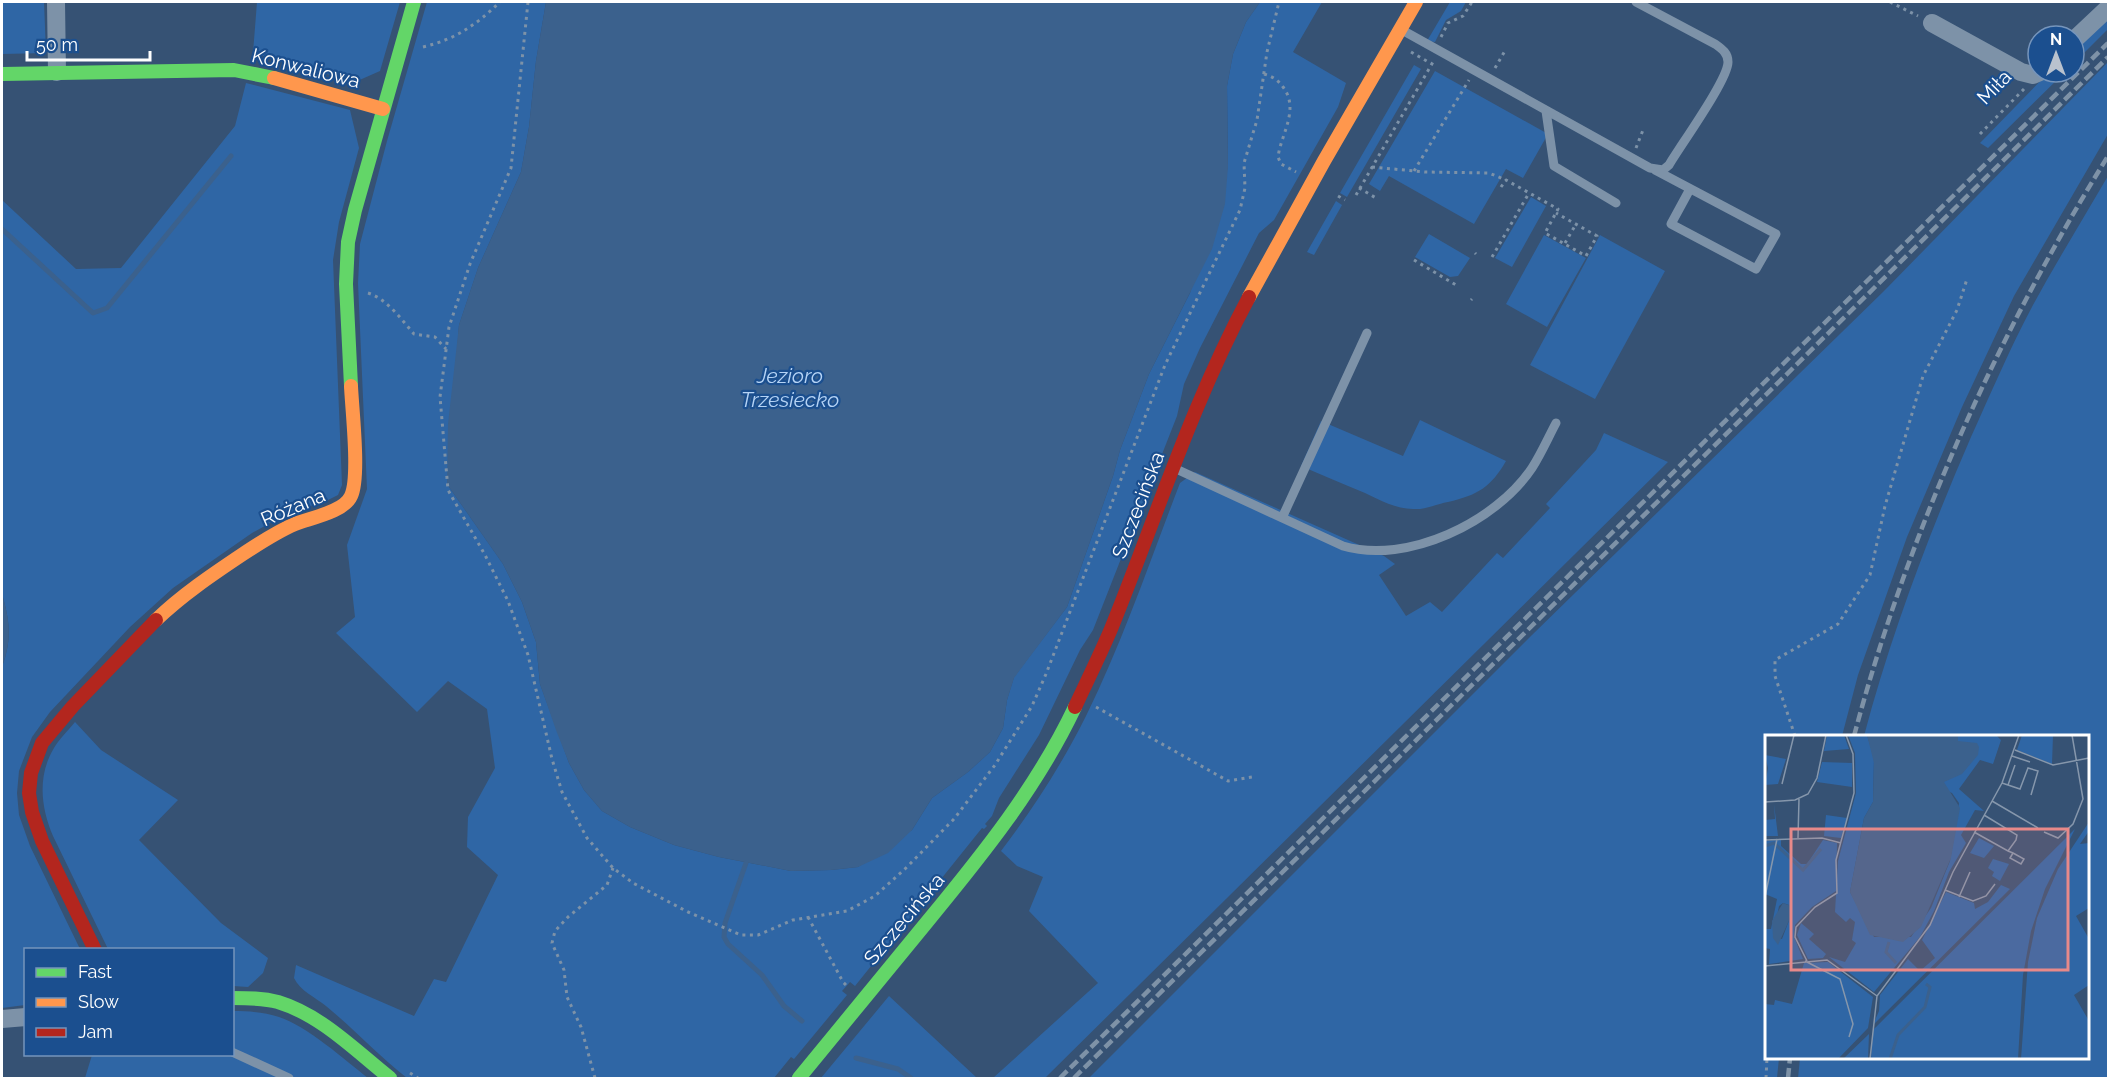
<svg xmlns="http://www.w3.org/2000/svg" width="2110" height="1080" viewBox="0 0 2110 1080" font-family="Raleway,sans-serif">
	<rect width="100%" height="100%" fill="#365274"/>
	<path fill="#2f66a5" d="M 2,2 L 44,2 L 46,53 L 2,54 Z
		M 257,2 L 400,2 L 380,71 L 355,82 L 253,53 Z
		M 427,2 L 546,2 L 536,61 L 529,127 L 521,172 L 478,268 L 459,325 L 447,484 L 503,564 L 522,602 L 536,642 L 540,684 L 569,763 L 584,790 L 602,811 L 630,827 L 674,845 L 719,857 L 791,871 L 831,870 L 858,867 L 912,830 L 932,798 L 968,772 L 990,752 L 1003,728 L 1007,700 L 1014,677 L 1067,607 L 1113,476 L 1120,450 L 1149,374 L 1190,293 L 1228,167 L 1227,86 L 1233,54 L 1246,22 L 1260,2 L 1322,2 L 1293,52 L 1346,83 L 1338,107 L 1274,220 L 1259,233 L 1200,348 L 1184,384 L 1177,416 L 1093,630 L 1080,650 L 1039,735 L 999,798 L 992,816 L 985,824 L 987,826 L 984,829 L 982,828 L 855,986 L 850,982 L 842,991 L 847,995 L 794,1059 L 791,1057 L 774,1078 L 407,1078 C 379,1056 354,1029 326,1006 C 315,997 300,991 294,978 L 296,965 L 414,1016 L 434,979 L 446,982 L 498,875 L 467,847 L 468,817 L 495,768 L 487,709 L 448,681 L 417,712 L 336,633 L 355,617 L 347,545 L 367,489 L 358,283 L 360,244 L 387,141 Z
		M 1450,2 L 1466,2 L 1461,11 L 1446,20 L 1435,42 L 1427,41 Z
		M 2108,16 L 2108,29 L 2074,63 L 2074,48 Z
		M 2108,62 L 2108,134 L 2014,296 L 1962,407 L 1907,537 L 1858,675 L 1842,736 L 1766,736 L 1766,1058 L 1779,1058 L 1777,1078 L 1089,1078 L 1532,635 L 1884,291 Z
		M 1414,65 L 1421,69 L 1347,197 L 1340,193 Z
		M 1435,71 L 1548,134 L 1523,178 L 1506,169 L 1474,224 L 1389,176 L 1380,191 L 1369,184 Z
		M 2049,72 L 2065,72 L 1988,148 L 1980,143 Z
		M 246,83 L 350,110 L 359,148 L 339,222 L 333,260 L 342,485 L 338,495 L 326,501 L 288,513 L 252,533 L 173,588 L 130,627 L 50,712 L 32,737 L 19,771 L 17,793 L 19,815 L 30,846 L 80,949 L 26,950 L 25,1005 L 2,1008 L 2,667 C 12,639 10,622 2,594 L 2,200 L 76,269 L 121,268 L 235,126 Z
		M 2108,176 L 2108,1078 L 1798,1078 L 1800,1058 L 2088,1058 L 2088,736 L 1864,736 C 1891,634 1929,534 1971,437 C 1991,393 2010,348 2033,305 C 2057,261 2083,219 2108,176 Z
		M 1531,197 L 1546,206 L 1512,267 L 1495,258 Z
		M 1336,201 L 1342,205 L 1314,255 L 1307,252 Z
		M 1429,234 L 1470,258 L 1458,276 L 1450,277 L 1415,257 Z
		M 1544,235 L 1586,258 L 1547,327 L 1506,304 Z
		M 1600,235 L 1665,271 L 1595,399 L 1530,365 Z
		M 1420,420 L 1506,461 C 1491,487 1478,495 1448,502 C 1436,504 1426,510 1413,509 C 1396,509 1380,500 1365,493 C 1343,484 1322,475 1301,466 L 1321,421 L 1403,456 Z
		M 1604,433 L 1668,462 L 1045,1078 L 993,1078 L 1098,983 L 1029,911 L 1043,877 L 1017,866 L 1001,851 C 1033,809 1062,764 1086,716 C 1123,641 1150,561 1180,483 L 1195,472 L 1384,556 L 1395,564 L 1379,575 L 1406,616 L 1430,602 L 1442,612 L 1497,553 L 1503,558 L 1550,508 L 1546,504 L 1596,450 Z
		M 75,722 L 101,750 L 178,800 L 139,840 L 221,923 L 268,958 L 263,973 L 248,987 L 233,986 L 232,950 L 108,949 L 53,836 C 41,808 37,776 54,748 C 59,739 68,731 75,722 Z
		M 889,996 L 977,1078 L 821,1078 Z
		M 233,1011 C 248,1011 264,1012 279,1017 C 307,1026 345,1060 368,1078 L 85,1078 L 92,1055 L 232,1054 Z"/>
	<path fill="#3b618d" d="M 546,2 L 1260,2 L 1246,22 L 1233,54 L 1227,86 L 1228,167 L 1225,204 L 1212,249 L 1149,374 L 1120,450 L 1113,476 L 1067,607 L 1014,678 L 1007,700 L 1003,728 L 990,752 L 968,772 L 932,798 L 912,830 L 888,853 L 858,867 L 831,870 L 791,871 L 719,857 L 674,845 L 630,827 L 602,811 L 584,790 L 569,763 L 556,730 L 540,684 L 536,642 L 522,602 L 503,564 L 447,484 L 448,424 L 459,325 L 478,268 L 521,172 L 529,127 L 536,61 Z
		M 2,594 C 10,622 12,639 2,667 Z"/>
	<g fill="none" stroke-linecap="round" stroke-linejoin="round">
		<path stroke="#3b618d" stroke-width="5" d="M 2,229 L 93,313 L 107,308 L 231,156
			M 746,863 L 725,923 L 724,937 L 728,944 L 762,975 L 784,1006 L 802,1021
			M 856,1058 L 898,1069 L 911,1078"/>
		<path stroke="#7d92a8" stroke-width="3" stroke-dasharray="3 4.5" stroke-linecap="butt" d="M 528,2 L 511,168 L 470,264 L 449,327 L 440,397 L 448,490 L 485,555 L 508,601 L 528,655 L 552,759 L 562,792 L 587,838 L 613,868 L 633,883 L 688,912 L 741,935 L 758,935 L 793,920 L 847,911 L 875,896 L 907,867 L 954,819 L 995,765 L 1032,706 L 1046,674 L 1165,365 L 1240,210 L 1245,188 L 1244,163 L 1257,120 L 1267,52 L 1279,2
			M 1890,2 L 1918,16
			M 1441,37 L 1448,23 L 1463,16 L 1472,2
			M 423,47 C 456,39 476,25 500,2
			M 1411,52 L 1432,64
			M 1495,68 L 1506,49
			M 1264,74 C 1272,76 1278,80 1283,87 C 1300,109 1281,134 1278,157 L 1281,164 L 1296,172
			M 1980,134 L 2024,89
			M 1636,148 L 1643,130
			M 1372,167 L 1425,172 L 1489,173 L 1506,180
			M 1414,171 L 1469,80
			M 1501,187 L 1506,180 L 1558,209 L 1545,233 L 1586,256 L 1597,236 L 1556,213
			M 1359,188 L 1376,198
			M 1356,195 L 1433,62
			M 1338,196 L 1345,200
			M 1565,243 L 1576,224
			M 1475,253 L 1476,254
			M 1492,257 L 1529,193
			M 1414,260 L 1456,285
			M 368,293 C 387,299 401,319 414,334 L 435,337 L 446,349
			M 1471,300 L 1472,299
			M 1096,707 L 1228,781 L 1252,777
			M 1795,736 L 1775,676 L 1775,660 L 1838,624 L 1870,575 L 1885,506 L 1923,376 L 1957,310 L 1967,279
			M 808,917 L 843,982 L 849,988
			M 410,1073 L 418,1078
			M 595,1078 L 581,1027 L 567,997 L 564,970 L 552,943 L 555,931 L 568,917 L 607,885 L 613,868
			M 1766,1078 L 1767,1058"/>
		<path stroke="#7d92a8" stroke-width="9" d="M 1402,30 L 1650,168 L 1663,170 L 1669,165 C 1680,146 1728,80 1728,62 C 1728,53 1722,49 1715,44 L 1636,2
			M 1546,111 L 1554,166 L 1616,203
			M 1655,170 L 1776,234 L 1756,269 L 1671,224 L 1690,189
			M 1174,468 L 1343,546 C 1407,565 1496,522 1532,468 C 1541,454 1548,438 1556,423
			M 1282,518 L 1367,333
			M 232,1052 L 289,1078"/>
		<path stroke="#7d92a8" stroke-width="18" d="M 56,2 L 57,72
			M 1932,23 L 2021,72 L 2033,75 L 2040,72
			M 2074,40 L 2108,8
			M 2,1019 L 26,1017"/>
		<path stroke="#63d668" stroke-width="14" d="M 2,74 L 234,70 L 274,78
			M 351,386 L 346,284 L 348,242 L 355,210 L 414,2
			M 232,998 C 248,998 263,998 278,1002 C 321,1015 356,1051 390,1078
			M 799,1078 C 842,1026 884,974 927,922 C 983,854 1037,787 1075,707"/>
		<path stroke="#ff974d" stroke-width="14" d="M 274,78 L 383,109
			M 1249,297 L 1324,161 L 1416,2
			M 156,620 C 182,595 213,574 243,554 C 260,543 276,532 295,524 C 310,518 344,512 351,496 C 360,477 352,410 351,386"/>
		<path stroke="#b3261e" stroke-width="14" d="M 1075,707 C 1087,681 1100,655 1111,629 C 1156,518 1192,403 1249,297
			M 95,950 L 42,841 L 32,812 L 29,793 L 31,773 L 42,743 L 73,706 L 156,620"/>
		<path stroke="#7e92a7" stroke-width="4.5" stroke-dasharray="10 4.5" stroke-linecap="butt" d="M 1854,736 C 1908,533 1997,335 2108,156
			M 1060,1078 L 2108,43
			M 1074,1078 L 2108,57
			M 1788,1078 L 1790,1058"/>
	</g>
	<g text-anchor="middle" stroke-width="4.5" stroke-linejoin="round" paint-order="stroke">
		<g font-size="20" fill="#fff" stroke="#1b4f8f">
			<text transform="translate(306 68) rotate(14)" y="7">Konwaliowa</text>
			<text transform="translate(1994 87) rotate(-46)" y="7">Miła</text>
			<text transform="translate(1138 505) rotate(-69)" y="7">Szczecińska</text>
			<text transform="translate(293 507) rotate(-23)" y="7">Różana</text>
			<text transform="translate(904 919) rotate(-50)" y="7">Szczecińska</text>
		</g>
		<g font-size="21" font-style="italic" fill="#b5d3f5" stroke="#1b4f8f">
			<text x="790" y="383">Jezioro<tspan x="790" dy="24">Trzesiecko</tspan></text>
		</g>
	</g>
	<g transform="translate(1765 735)">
		<rect width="324" height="324" fill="#365274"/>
		<path d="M 62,0 L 79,0 L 84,14 L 59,16 ZM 83,0 L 102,0 L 109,23 L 108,67 L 99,83 L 85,157 L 109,202 L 146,202 L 166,173 L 185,126 L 194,68 L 187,58 L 175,53 L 197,11 L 187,0 L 231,0 L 236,5 L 228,29 L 215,25 L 194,54 L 219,76 L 210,75 L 196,100 L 201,108 L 184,137 L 169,176 L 155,202 L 109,257 L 64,222 L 80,227 L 91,208 L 87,205 L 90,187 L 85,183 L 81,187 L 70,177 L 73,126 L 91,58 L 90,18 ZM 257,0 L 288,0 L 287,29 L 252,15 ZM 0,20 L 21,24 L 13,49 L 0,50 L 3,33 ZM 57,27 L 87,28 L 87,52 L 52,47 ZM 9,69 L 13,101 L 1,101 L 0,85 L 10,84 ZM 61,80 L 82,83 L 76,103 L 59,101 ZM 324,87 L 324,96 L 315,109 L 324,108 L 324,173 L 311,181 L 324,204 L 324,250 L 309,260 L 324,286 L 324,324 L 256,324 L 263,227 L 272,183 L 293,134 ZM 310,94 L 280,154 L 266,196 L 258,240 L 253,324 L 106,324 L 108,295 ZM 214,103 L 229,111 L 219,123 L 205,118 ZM 16,105 L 16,111 L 36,129 L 42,129 L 58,105 L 72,108 L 71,156 L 47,172 L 30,190 L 29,202 L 38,224 L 4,229 L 5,214 L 0,213 L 0,194 L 6,194 L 12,164 L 0,159 L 0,106 ZM 18,168 L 24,170 L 25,183 L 17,204 L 8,201 L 14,171 ZM 228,124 L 244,129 L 235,146 L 227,141 L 229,137 L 223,133 ZM 236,150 L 245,154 L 108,290 L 114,276 L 115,260 L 143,224 L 155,236 L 170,223 L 157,205 L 181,157 L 209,168 L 210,174 L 223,167 ZM 36,188 L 49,199 L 44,204 L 61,219 L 58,223 L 43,224 L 32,200 ZM 63,227 L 108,262 L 103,293 L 73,324 L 0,324 L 0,251 L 0,269 L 9,270 L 10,265 L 27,269 L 39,228 ZM 104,299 L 103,324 L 78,324 Z" fill="#2f66a5" fill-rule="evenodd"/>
		<path d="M 102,0 L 193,0 L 193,6 L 212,8 L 214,12 L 213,20 L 197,39 L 179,47 L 195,73 L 186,123 L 156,192 L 138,207 L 105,200 L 85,157 L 99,83 L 108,67 L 109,28 ZM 18,168 L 26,171 L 27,179 L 13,210 L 8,203 L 7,186 Z" fill="#3b618d"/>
		<path fill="none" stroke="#3b618d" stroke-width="3" d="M 0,111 L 9,108 L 38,135 L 56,114M 124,207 L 121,217 L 131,228M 125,324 L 133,300 L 160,272 L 165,252 L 161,249"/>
		<path fill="none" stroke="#8697ac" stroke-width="1.5" d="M 250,15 L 288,30 L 324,23M 247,21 L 265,27M 237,48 L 255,54 L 263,33 L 273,36 L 266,60M 17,49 L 29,0M 243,50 L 250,30M 227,66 L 273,93M 0,67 L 30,65 L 43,59 L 52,43 L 61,0M 209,97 L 243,116 L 251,105 L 252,100 L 219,80M 279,97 L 293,103 L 308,89 L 318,64 L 307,0M 33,103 L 34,64M 0,105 L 57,103 L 76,108M 243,116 L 248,118 L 259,124 L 256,129 L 245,123 L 248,118M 180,155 L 208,166 L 221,161 L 230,149M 0,162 L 12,104M 194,162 L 205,137M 40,226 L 75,244 L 88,289 L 84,302M 42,226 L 30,202 L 31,192 L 50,172 L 72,158 L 71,125 L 89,58 L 88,19 L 81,0M 0,231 L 62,225 L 112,261M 105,324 L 112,261 L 165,190 L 188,137 L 237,48 L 254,0"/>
		<path fill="#e88989" fill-opacity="0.15" stroke="#e88989" stroke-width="3" d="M 26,94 L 303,94 L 303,235 L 26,235 Z"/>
		<rect width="324" height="324" fill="none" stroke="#fff" stroke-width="3"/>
	</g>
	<rect width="2110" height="1080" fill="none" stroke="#ffffff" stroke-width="6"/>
	<rect x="24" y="948" width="210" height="108" fill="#1b4f8f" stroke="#7695bc" stroke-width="1.5"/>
	<rect x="36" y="968" width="30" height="9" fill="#63d668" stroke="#7695bc" stroke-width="1.5"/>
	<text x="78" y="978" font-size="18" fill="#ffffff">Fast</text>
	<rect x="36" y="998" width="30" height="9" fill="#ff974d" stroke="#7695bc" stroke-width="1.5"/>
	<text x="78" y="1008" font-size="18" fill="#ffffff">Slow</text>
	<rect x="36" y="1028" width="30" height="9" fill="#b3261e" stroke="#7695bc" stroke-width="1.5"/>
	<text x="78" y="1038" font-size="18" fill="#ffffff">Jam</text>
	<g transform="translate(2056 54)"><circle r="28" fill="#1b4f8f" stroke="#7695bc" stroke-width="1.5"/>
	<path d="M0-4.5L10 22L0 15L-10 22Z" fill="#b9c2ce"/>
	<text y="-9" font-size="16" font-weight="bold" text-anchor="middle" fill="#ffffff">N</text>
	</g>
	<path d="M27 51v9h123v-9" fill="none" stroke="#ffffff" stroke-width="3"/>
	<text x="36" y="51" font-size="18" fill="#ffffff" stroke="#1b4f8f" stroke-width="4.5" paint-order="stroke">50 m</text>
</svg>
